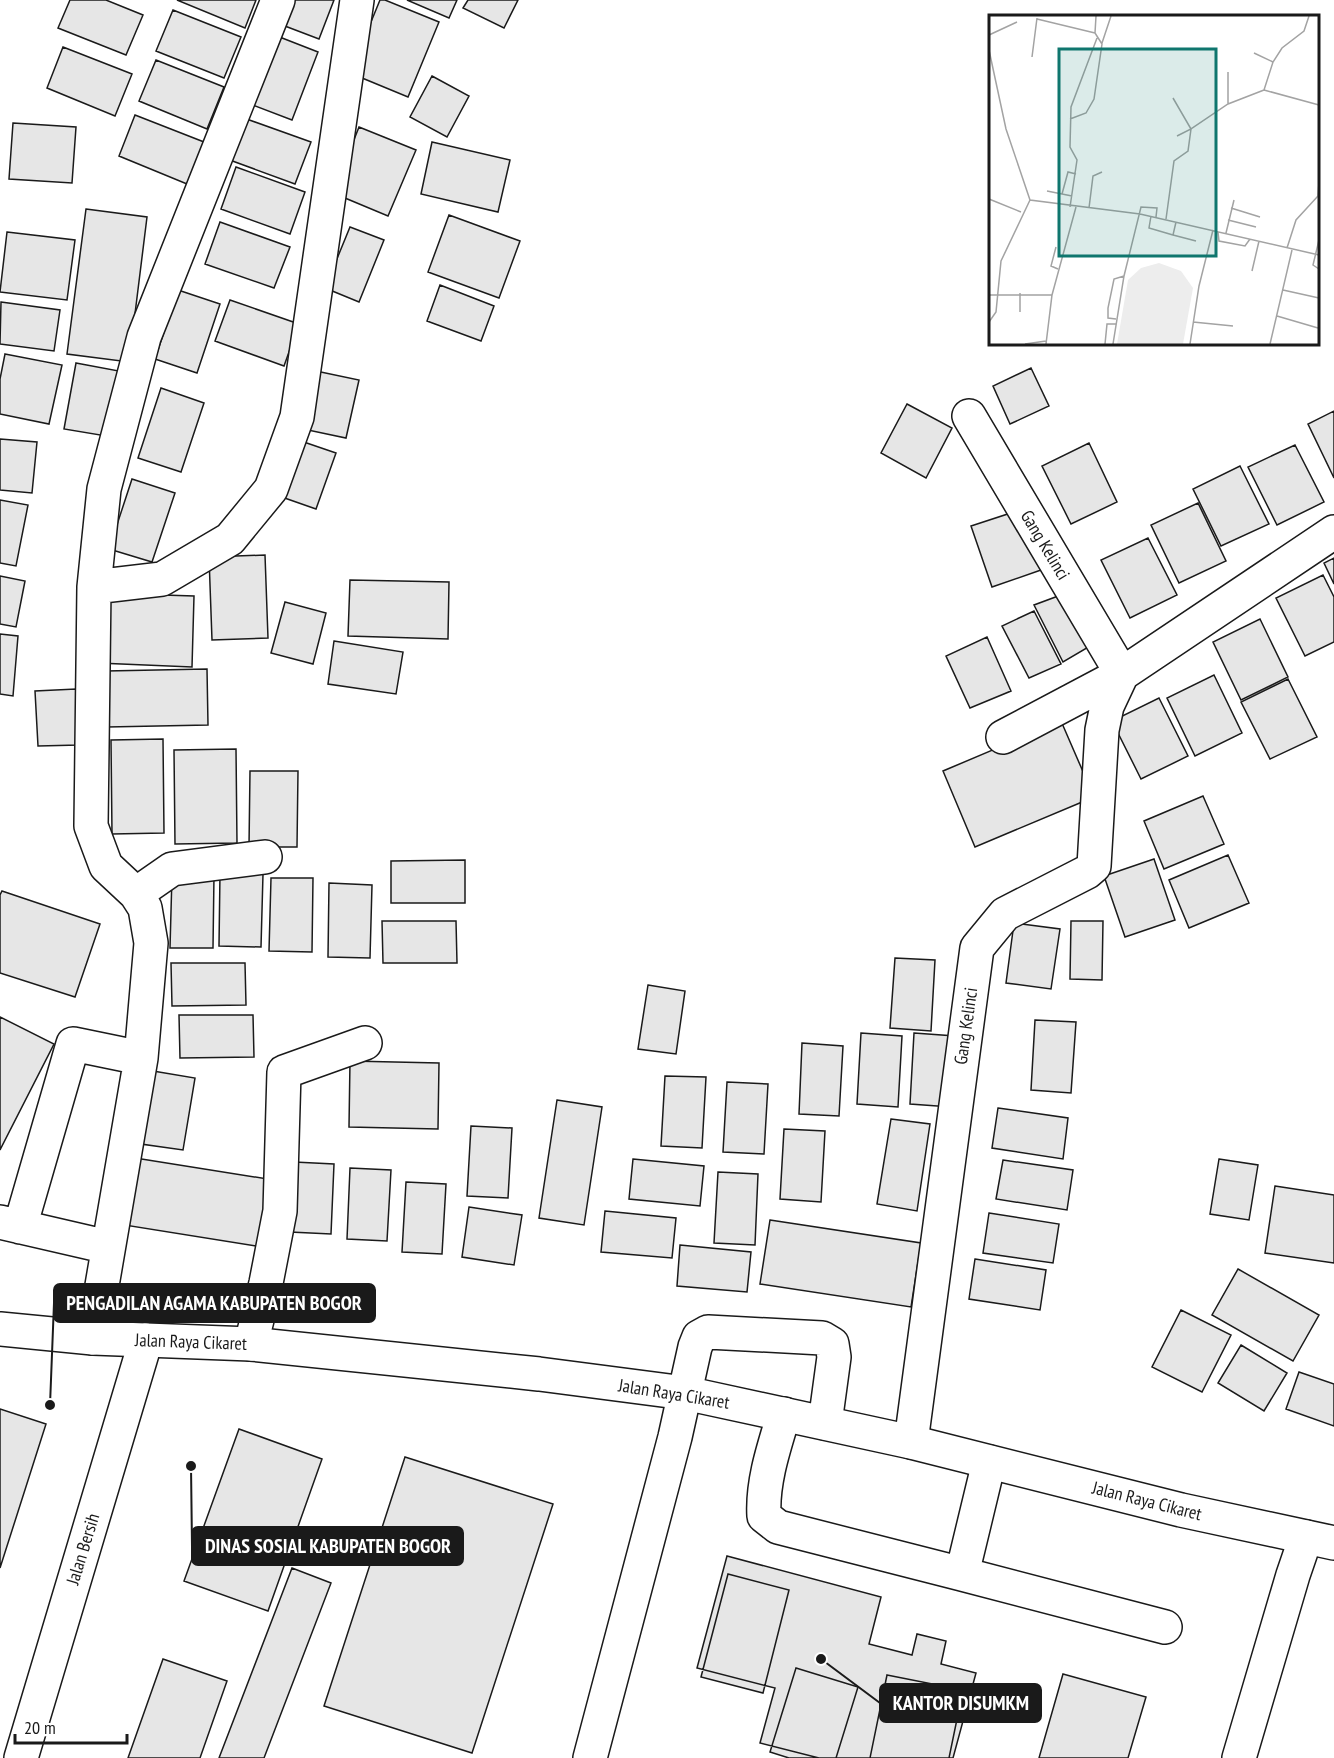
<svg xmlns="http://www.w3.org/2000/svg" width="1334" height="1758" viewBox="0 0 1334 1758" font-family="'PT Sans Narrow',sans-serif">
	<rect width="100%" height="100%" fill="#fff"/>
	<path fill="#e6e6e6" stroke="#1a1a1a" stroke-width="1.5" d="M 70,0 L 106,0 L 143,15 L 126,55 L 58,28 Z
		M 177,0 L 256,0 L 245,28 Z
		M 286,0 L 334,0 L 319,39 L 277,23 Z
		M 380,0 L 385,0 L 439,22 L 408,97 L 350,73 Z
		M 407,0 L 457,0 L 449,18 Z
		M 468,0 L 518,0 L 504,28 L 463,8 Z
		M 173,10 L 241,37 L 224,78 L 156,51 Z
		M 277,36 L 318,52 L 292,120 L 250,104 Z
		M 63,47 L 132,74 L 115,116 L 47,88 Z
		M 156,60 L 224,87 L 207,129 L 139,101 Z
		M 432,76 L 469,96 L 447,137 L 410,117 Z
		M 135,115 L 204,142 L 187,184 L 119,156 Z
		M 241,117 L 311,142 L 295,184 L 227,159 Z
		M 13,123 L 76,127 L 72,183 L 9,179 Z
		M 359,127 L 416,150 L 388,216 L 333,193 Z
		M 432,142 L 510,160 L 498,212 L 421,194 Z
		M 236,167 L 305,192 L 290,234 L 221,209 Z
		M 86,209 L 147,217 L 129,362 L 67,354 Z
		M 449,215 L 520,241 L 499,298 L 428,272 Z
		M 220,222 L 290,247 L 274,288 L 205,264 Z
		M 350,227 L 384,240 L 359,302 L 325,288 Z
		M 7,232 L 75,240 L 67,300 L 0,292 Z
		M 440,285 L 494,306 L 481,341 L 427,321 Z
		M 178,290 L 220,304 L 197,373 L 155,359 Z
		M 230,300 L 299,324 L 284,366 L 215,341 Z
		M 1,302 L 60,310 L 54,351 L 0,344 Z
		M 5,354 L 62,365 L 49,424 L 0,414 L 0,379 Z
		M 76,363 L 119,371 L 106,436 L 64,429 Z
		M 1031,368 L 1049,406 L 1010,424 L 993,386 Z
		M 316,371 L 359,380 L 346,438 L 303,429 Z
		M 161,388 L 204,403 L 181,472 L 138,458 Z
		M 907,404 L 952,428 L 926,478 L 881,453 Z
		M 1334,411 L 1334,478 L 1308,424 Z
		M 0,439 L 37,442 L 32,493 L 0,490 Z
		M 295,439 L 336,453 L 316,509 L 276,495 Z
		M 1089,443 L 1117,502 L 1071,524 L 1042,466 Z
		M 1295,445 L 1324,502 L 1277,525 L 1248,467 Z
		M 1240,466 L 1269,524 L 1221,546 L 1193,489 Z
		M 132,479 L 175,493 L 152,562 L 109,549 Z
		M 0,500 L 28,505 L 16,566 L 0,563 Z
		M 1198,503 L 1226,561 L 1179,583 L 1151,525 Z
		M 1020,510 L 1041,570 L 992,587 L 971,526 Z
		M 1148,538 L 1177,595 L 1130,618 L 1101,560 Z
		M 265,555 L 268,638 L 212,640 L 209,557 Z
		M 1334,558 L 1334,584 L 1324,563 Z
		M 1323,575 L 1334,597 L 1334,642 L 1305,656 L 1276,598 Z
		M 0,576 L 25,581 L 16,627 L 0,624 Z
		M 350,580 L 449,582 L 448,639 L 348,636 Z
		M 1069,592 L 1097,642 L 1063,662 L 1034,605 Z
		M 100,593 L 194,596 L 192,667 L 98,663 Z
		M 285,602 L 326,613 L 313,664 L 271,653 Z
		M 1034,611 L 1061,664 L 1029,678 L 1002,626 Z
		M 1260,619 L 1288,677 L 1241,700 L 1213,642 Z
		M 0,634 L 18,636 L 13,696 L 0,694 Z
		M 987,637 L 1011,691 L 970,708 L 946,656 Z
		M 334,641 L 403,652 L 396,694 L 328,684 Z
		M 207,669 L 208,725 L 107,727 L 106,671 Z
		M 1214,675 L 1242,733 L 1195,756 L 1167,698 Z
		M 1288,679 L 1317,737 L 1270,759 L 1241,702 Z
		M 76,689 L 79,745 L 38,746 L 35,691 Z
		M 1159,698 L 1188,756 L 1141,779 L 1112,721 Z
		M 1061,721 L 1094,797 L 975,847 L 943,771 Z
		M 163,739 L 164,833 L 112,834 L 111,740 Z
		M 236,749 L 237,843 L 175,844 L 174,750 Z
		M 250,771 L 298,771 L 297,847 L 249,847 Z
		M 1203,796 L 1224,844 L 1164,869 L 1144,821 Z
		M 1228,855 L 1249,903 L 1189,928 L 1169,880 Z
		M 1154,859 L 1175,920 L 1125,937 L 1104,876 Z
		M 465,860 L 465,903 L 391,903 L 391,861 Z
		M 220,873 L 263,874 L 261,947 L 219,946 Z
		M 172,875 L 214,875 L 213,948 L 170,948 Z
		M 271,878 L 313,878 L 312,952 L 269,951 Z
		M 329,883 L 372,885 L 370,958 L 328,957 Z
		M 2,891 L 100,924 L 75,997 L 0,973 L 0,895 Z
		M 382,921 L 456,921 L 457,963 L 383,963 Z
		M 1071,921 L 1103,921 L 1102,980 L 1070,979 Z
		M 1014,923 L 1060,929 L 1051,989 L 1006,983 Z
		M 895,958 L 935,960 L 931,1031 L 890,1028 Z
		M 171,963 L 245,963 L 246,1005 L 172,1006 Z
		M 648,985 L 685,991 L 676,1054 L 638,1049 Z
		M 179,1015 L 253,1015 L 254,1057 L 180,1058 Z
		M 0,1017 L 54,1044 L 0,1150 Z
		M 1035,1020 L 1076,1022 L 1071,1093 L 1031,1090 Z
		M 861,1033 L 902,1036 L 898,1107 L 857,1104 Z
		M 914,1033 L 955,1036 L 951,1107 L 910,1104 Z
		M 802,1043 L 843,1046 L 839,1116 L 799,1114 Z
		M 350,1061 L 439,1063 L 438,1129 L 349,1127 Z
		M 153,1071 L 195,1078 L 183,1150 L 141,1144 Z
		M 665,1076 L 706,1077 L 702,1148 L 661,1146 Z
		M 727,1082 L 768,1084 L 764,1154 L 723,1152 Z
		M 557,1100 L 602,1107 L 584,1225 L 539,1218 Z
		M 998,1108 L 1068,1118 L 1063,1159 L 992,1148 Z
		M 891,1119 L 930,1124 L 917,1211 L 877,1204 Z
		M 471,1126 L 512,1128 L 508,1198 L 467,1196 Z
		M 784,1129 L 825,1131 L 821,1202 L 780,1199 Z
		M 129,1157 L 274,1180 L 263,1247 L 118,1224 Z
		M 633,1159 L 704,1166 L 700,1206 L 629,1199 Z
		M 1219,1159 L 1258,1165 L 1249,1220 L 1210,1214 Z
		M 1003,1160 L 1073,1170 L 1067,1210 L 996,1199 Z
		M 294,1162 L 334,1164 L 331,1234 L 290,1232 Z
		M 350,1168 L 391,1170 L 387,1241 L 347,1239 Z
		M 718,1172 L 758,1174 L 755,1245 L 714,1243 Z
		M 406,1182 L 446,1184 L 442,1254 L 402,1252 Z
		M 1275,1186 L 1334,1195 L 1334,1263 L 1265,1253 Z
		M 469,1207 L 522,1215 L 514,1265 L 462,1257 Z
		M 605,1211 L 676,1218 L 672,1258 L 601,1252 Z
		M 989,1213 L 1059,1224 L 1053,1263 L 983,1253 Z
		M 770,1220 L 921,1243 L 911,1307 L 760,1284 Z
		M 680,1245 L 751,1252 L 747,1292 L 677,1286 Z
		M 975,1259 L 1046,1270 L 1040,1310 L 969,1299 Z
		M 1238,1269 L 1319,1315 L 1293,1361 L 1212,1315 Z
		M 1181,1310 L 1231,1335 L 1202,1392 L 1152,1367 Z
		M 1241,1345 L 1287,1373 L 1264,1411 L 1218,1383 Z
		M 1299,1372 L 1334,1384 L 1334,1426 L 1286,1409 Z
		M 0,1409 L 46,1424 L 0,1568 Z
		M 239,1429 L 322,1459 L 268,1611 L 184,1581 Z
		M 405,1457 L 553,1504 L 472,1753 L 324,1706 Z
		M 727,1556 L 881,1597 L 869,1644 L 912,1655 L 917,1634 L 946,1641 L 941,1664 L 976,1673 L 953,1758 L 819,1758 L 760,1743 L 775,1688 L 697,1668 Z
		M 292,1568 L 331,1583 L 264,1758 L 219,1758 Z
		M 728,1574 L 789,1590 L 763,1693 L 701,1677 Z
		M 163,1659 L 227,1681 L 200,1758 L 128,1758 Z
		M 796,1668 L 858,1687 L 836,1758 L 789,1758 L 770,1752 Z
		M 1063,1674 L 1146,1697 L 1128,1758 L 1039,1758 Z
		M 887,1675 L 963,1690 L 949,1758 L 870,1758 Z"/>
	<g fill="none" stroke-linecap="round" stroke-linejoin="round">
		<defs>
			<path id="minor" d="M 969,416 L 1122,674 L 1003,737
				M 94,587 L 162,579 L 230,539 L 271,489 L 297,417 L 357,0
				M 136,894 L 172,869 L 265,857
				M 0,1222 L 108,1247
				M 20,1227 L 73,1044 L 141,1058
				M 93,1338 L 141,1058 L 151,943 L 145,908 L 136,894 L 106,866 L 91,826 L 94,587 L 104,489 L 144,337 L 278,0
				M 251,1344 L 266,1283 L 280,1211 L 284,1072 L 365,1043
				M 784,1414 C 774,1447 762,1482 764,1516 L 778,1527 L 962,1574 L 989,1462
				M 911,1442 L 977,948 L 1005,914 L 1087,872 L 1094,866 L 1102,730 L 1107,706 L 1122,674 L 1334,532
				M 962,1574 L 1165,1627
				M 21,1758 L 146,1340
				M 590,1758 L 675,1437 L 695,1347 L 699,1337 L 708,1332 L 822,1338 L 832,1344 L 834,1357 L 825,1423
				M 1239,1758 L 1293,1575 L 1306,1537"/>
			<path id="major" d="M 0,1329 L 93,1338 L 251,1344 L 539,1374 L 685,1393 L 911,1442 L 1181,1510 L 1334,1543"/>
		</defs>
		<use href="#minor" stroke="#1a1a1a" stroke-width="36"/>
		<use href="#major" stroke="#1a1a1a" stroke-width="36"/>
		<use href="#minor" stroke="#fff" stroke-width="33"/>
		<use href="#major" stroke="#fff" stroke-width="33"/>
	</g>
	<g text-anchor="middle" stroke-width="4.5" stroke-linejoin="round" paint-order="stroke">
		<g font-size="18" fill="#1a1a1a" stroke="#fff">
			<text transform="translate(1045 545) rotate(59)" y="6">Gang Kelinci</text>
			<text transform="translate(966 1026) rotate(-82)" y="6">Gang Kelinci</text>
			<text transform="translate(191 1342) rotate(2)" y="6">Jalan Raya Cikaret</text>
			<text transform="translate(674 1394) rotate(9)" y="6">Jalan Raya Cikaret</text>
			<text transform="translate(1147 1501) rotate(14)" y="6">Jalan Raya Cikaret</text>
			<text transform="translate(83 1549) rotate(-73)" y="6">Jalan Bersih</text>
		</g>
	</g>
	<g transform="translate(989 15)">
		<rect width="330" height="330" fill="#fff"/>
		<path d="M 170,248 L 192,256 L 204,273 L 194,329 L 128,329 L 139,265 L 152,253 Z" fill="#ededed"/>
		<path fill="none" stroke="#a3a3a3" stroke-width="1.5" d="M 48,4 L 106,18M 0,20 L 28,7M 113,28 L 122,1M 0,35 L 17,114 L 41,185 L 151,199 L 330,240M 265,38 L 284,47M 43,42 L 48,3M 275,75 L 284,47 L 293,33 L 315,16 L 320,1M 275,75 L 330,90M 184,83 L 202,114 L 188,121M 239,89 L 239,57M 81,104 L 97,98 L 105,84 L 113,29 L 106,18 L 107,1M 58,176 L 83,181M 73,179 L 79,157 L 87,159M 0,184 L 32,197M 81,192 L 88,145 L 81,132 L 82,92 L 108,23M 100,193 L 104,161 L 113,157M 242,193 L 271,202M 162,201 L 160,213 L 184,220 L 187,207M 177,204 L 185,146 L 199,136 L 202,114 L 239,89 L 275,75M 239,205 L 267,212M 229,217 L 230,226 L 256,231 L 261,224M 237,218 L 245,185M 184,220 L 207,226M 330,225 L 324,250 L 330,254M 67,232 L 62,251 L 69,254M 298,233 L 307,205 L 329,181 L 330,167M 263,256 L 270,226M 294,275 L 330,283M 0,280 L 63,280M 31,297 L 31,278M 288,301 L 329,313M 127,304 L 119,303 L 119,293 L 125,264 L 135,261M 0,307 L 7,297 L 12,246 L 41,185M 204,307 L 244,311M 36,329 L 57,326M 57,329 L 63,280 L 87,192M 116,329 L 118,309 L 127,309M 124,329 L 135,261 L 152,192 L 168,193 L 167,202M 201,329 L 210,271 L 224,215M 281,329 L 303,235"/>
		<path fill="#0f766e" fill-opacity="0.15" stroke="#0f766e" stroke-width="3" d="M 70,34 L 227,34 L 227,241 L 70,241 Z"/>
		<rect width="330" height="330" fill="none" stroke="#1a1a1a" stroke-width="3"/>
	</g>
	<path fill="none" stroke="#1a1a1a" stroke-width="2" d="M50 1405L54 1303M191 1466L192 1546M821 1659L880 1703"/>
	<g fill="#1a1a1a" stroke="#fff" stroke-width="2">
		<circle cx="50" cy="1405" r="6"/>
		<circle cx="191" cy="1466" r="6"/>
		<circle cx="821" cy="1659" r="6"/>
	</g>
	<g fill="#1a1a1a" stroke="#1a1a1a" stroke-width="2">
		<rect x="54" y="1284" width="321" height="38" rx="6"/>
		<rect x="192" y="1527" width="271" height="38" rx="6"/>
		<rect x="880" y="1684" width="161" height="38" rx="6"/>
	</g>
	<g font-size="20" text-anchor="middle" font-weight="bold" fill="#fff">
		<text x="214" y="1310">PENGADILAN AGAMA KABUPATEN BOGOR</text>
		<text x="328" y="1553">DINAS SOSIAL KABUPATEN BOGOR</text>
		<text x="961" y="1710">KANTOR DISUMKM</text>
	</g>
	<path d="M15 1734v9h112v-9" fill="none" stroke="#1a1a1a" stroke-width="3"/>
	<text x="24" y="1734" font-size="18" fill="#1a1a1a" stroke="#ffffff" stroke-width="4.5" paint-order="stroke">20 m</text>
</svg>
